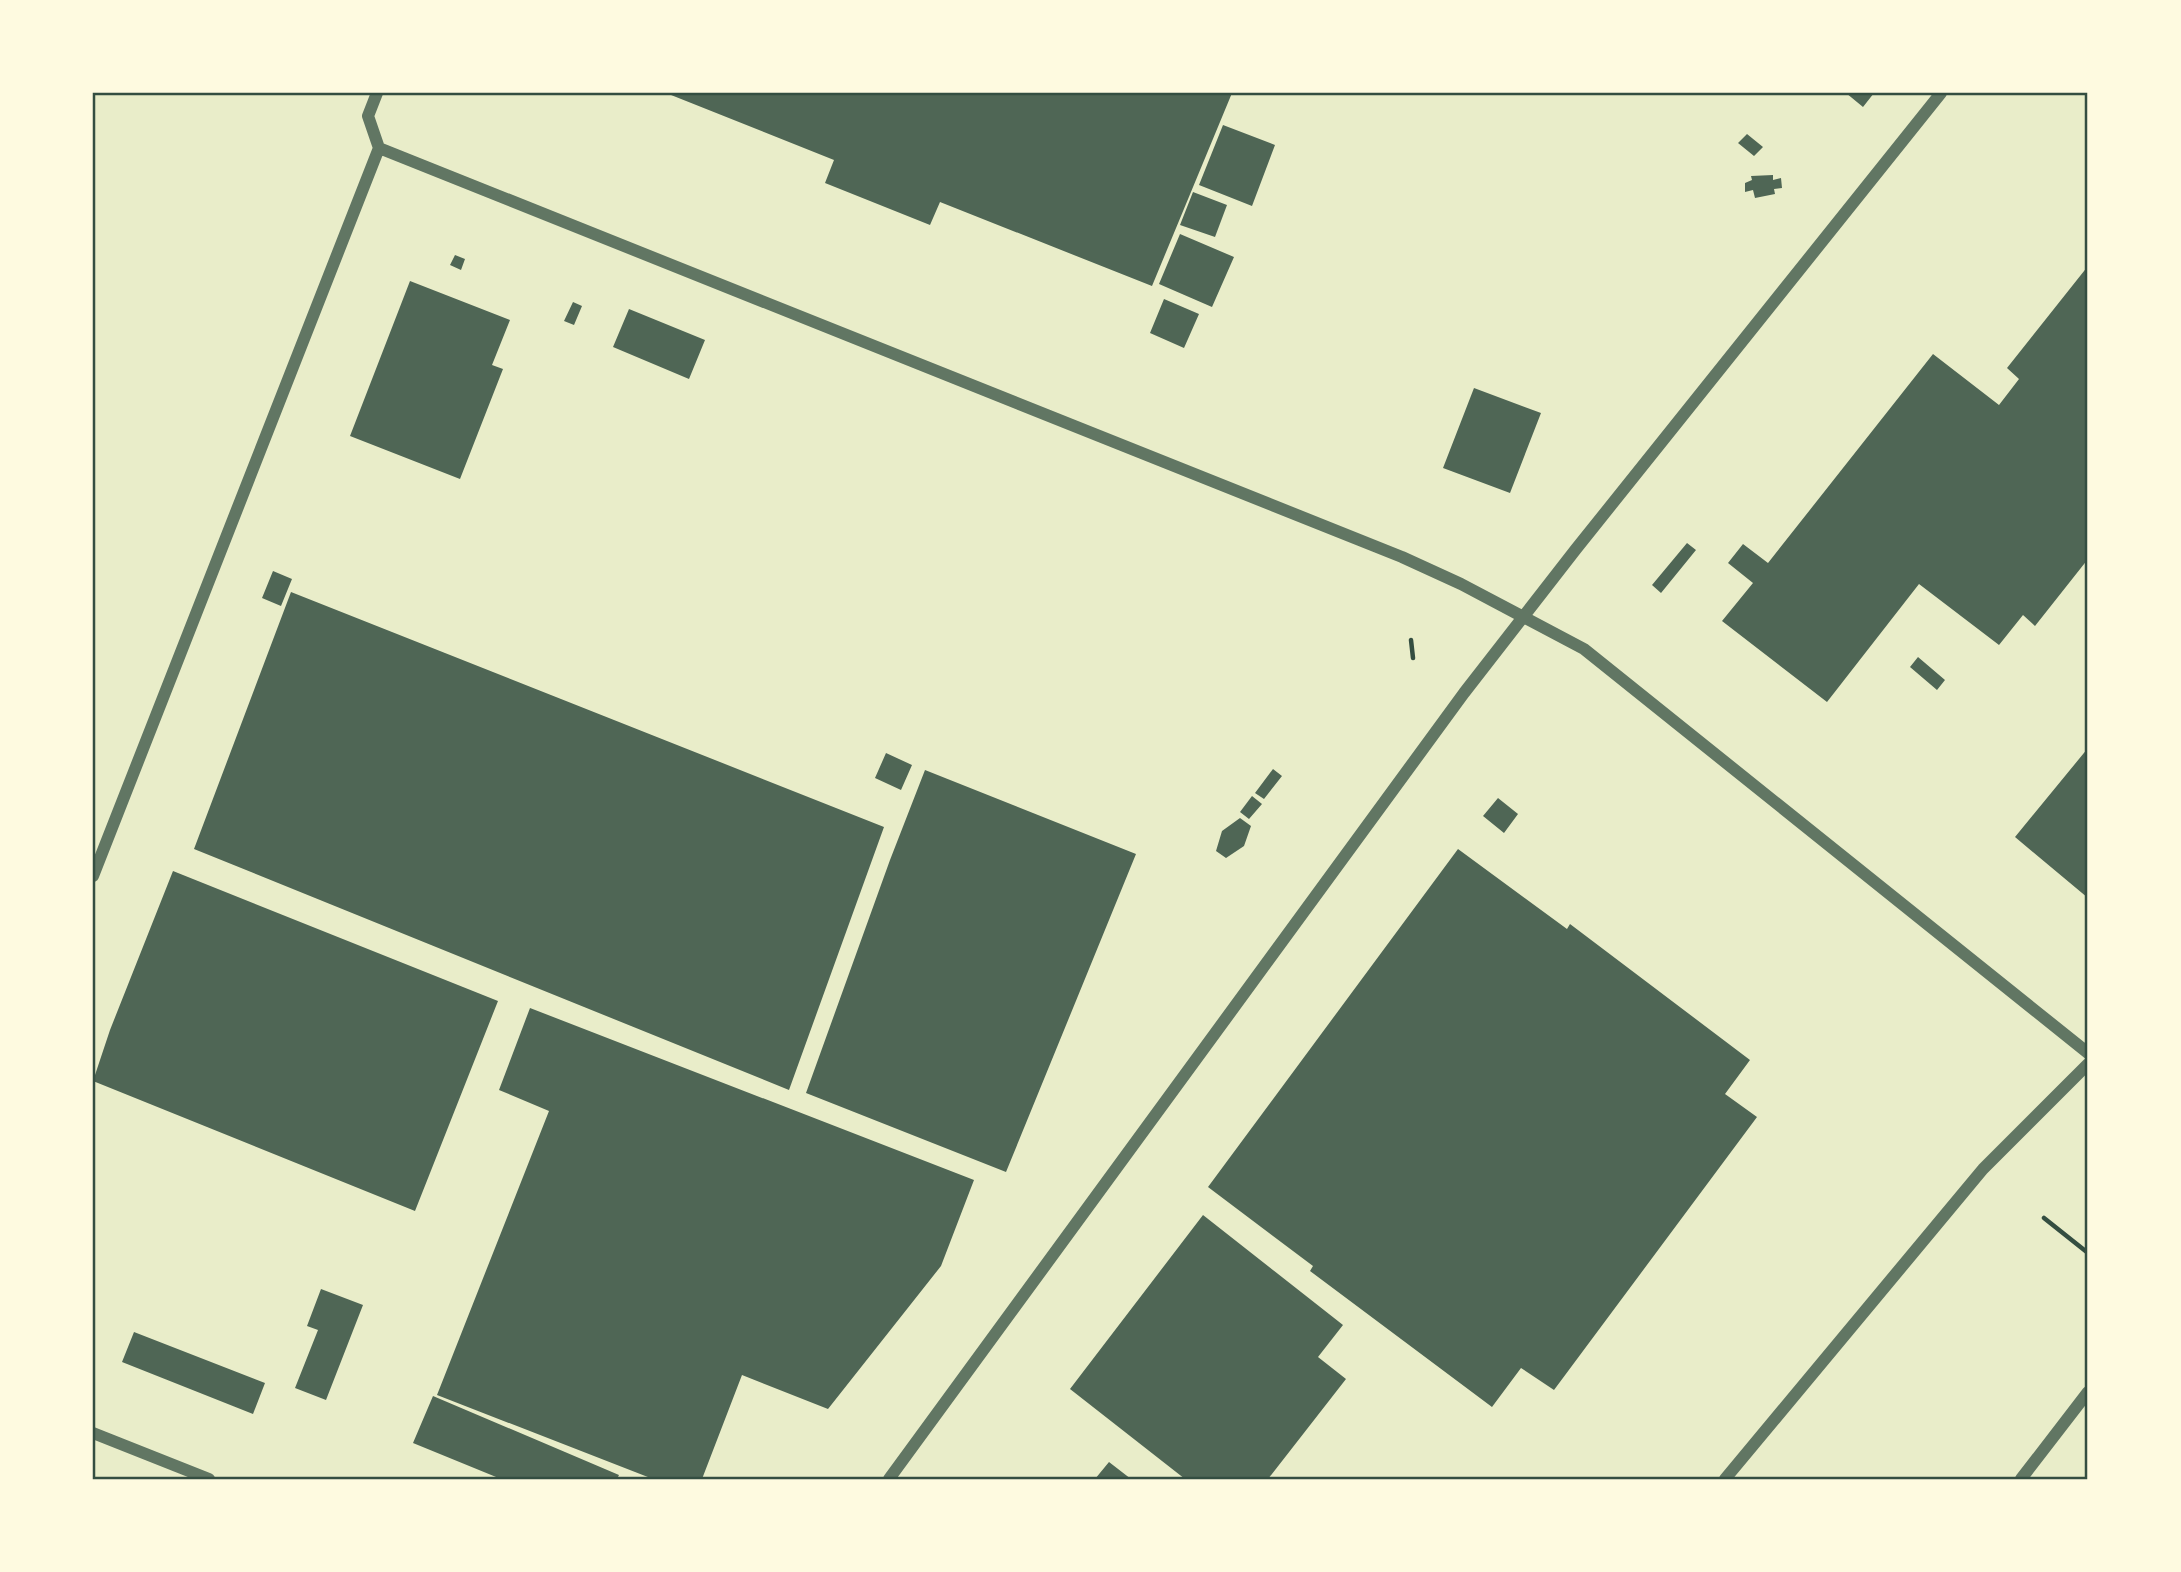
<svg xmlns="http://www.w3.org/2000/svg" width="2181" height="1572" viewBox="0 0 2181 1572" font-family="Bitter,serif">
	<rect width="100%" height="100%" fill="#e9edc9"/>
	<path fill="#4f6655" d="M 666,93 L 1232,93 L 1152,286 L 940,202 L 930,225 L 825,183 L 834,160 Z
		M 1846,93 L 1874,93 L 1863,107 Z
		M 1223,125 L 1275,145 L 1252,206 L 1199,185 Z
		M 1747,134 L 1763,147 L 1754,156 L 1738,143 Z
		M 1773,175 L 1773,180 L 1781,178 L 1782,188 L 1774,189 L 1775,194 L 1755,198 L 1753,190 L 1745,192 L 1745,183 L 1752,180 L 1751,176 Z
		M 1193,192 L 1227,205 L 1215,237 L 1180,225 Z
		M 1180,234 L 1234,257 L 1212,307 L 1159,284 Z
		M 455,255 L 465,259 L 461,270 L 450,265 Z
		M 2088,266 L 2088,559 L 2035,626 L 2023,615 L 1999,645 L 1919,584 L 1827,702 L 1722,621 L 1753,583 L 1728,563 L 1743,544 L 1768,563 L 1933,354 L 1999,405 L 2019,379 L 2007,368 Z
		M 410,281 L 510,320 L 492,365 L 503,369 L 460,479 L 350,436 Z
		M 1164,299 L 1199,314 L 1184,348 L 1150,333 Z
		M 573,302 L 582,306 L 574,325 L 564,321 Z
		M 629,309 L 705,340 L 689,379 L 613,347 Z
		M 1474,388 L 1541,413 L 1510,493 L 1443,468 Z
		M 1687,543 L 1696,550 L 1661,593 L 1652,585 Z
		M 273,571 L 292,579 L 281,606 L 262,598 Z
		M 291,592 L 884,827 L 789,1090 L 194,849 Z
		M 1918,657 L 1945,680 L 1937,690 L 1910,667 Z
		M 2088,748 L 2088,898 L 2015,837 Z
		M 886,753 L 912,765 L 901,790 L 875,778 Z
		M 1273,769 L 1282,776 L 1264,799 L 1255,793 Z
		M 925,770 L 1136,854 L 1006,1172 L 806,1093 L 890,860 Z
		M 1252,796 L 1262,804 L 1249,819 L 1240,812 Z
		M 1498,798 L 1518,814 L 1504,833 L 1483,816 Z
		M 1240,818 L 1251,826 L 1244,846 L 1226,858 L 1216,851 L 1222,831 Z
		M 1458,849 L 1567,929 L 1570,924 L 1750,1060 L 1725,1094 L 1757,1117 L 1554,1390 L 1521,1368 L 1492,1407 L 1310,1271 L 1313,1266 L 1208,1187 Z
		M 173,871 L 498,1001 L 415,1211 L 93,1081 L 110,1030 Z
		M 530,1008 L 974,1180 L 941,1266 L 828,1409 L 742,1375 L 702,1479 L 653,1479 L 437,1395 L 549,1111 L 499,1090 Z
		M 1203,1215 L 1343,1325 L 1318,1357 L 1346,1379 L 1268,1479 L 1185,1479 L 1070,1389 Z
		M 321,1289 L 363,1305 L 326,1400 L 295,1388 L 318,1330 L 307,1326 Z
		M 134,1332 L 265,1383 L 253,1414 L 122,1362 Z
		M 433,1396 L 619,1475 L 617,1479 L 501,1479 L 413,1443 Z
		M 1109,1462 L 1131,1479 L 1095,1479 Z"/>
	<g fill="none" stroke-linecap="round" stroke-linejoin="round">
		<path stroke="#344e41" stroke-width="4.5" d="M 1411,640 L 1413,658
			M 2044,1218 L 2088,1253"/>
		<path stroke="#617663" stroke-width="12" d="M 379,148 L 1402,557 L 1461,584 L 1584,649 L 2088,1053
			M 93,876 L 379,148 L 368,116 L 377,93
			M 93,1433 L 209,1479
			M 889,1479 L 1464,693 L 1576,549 L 1941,93
			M 1725,1479 L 1983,1169 L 2088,1064
			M 2021,1479 L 2088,1392"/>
	</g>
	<rect width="2181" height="1572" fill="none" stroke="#fefae0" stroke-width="189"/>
	<rect x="94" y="94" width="1992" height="1384" fill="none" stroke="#344e41" stroke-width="2.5"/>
</svg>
